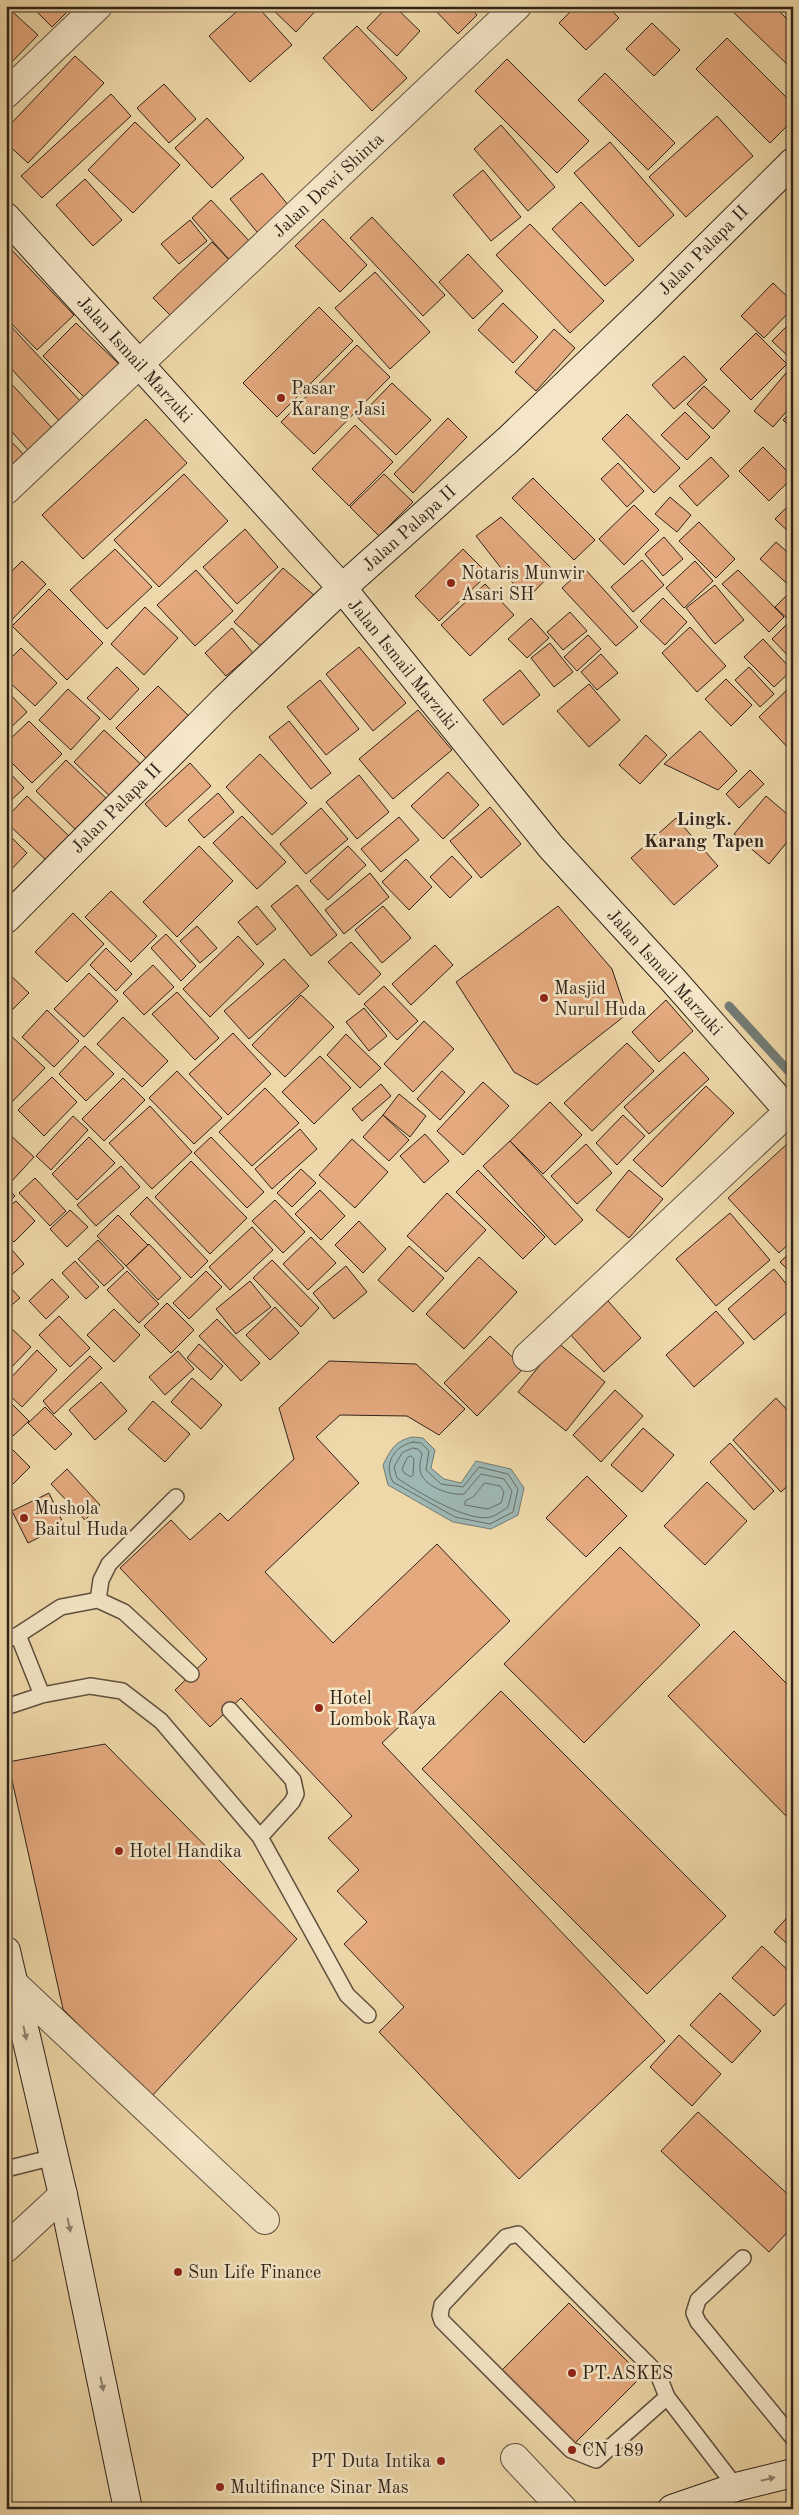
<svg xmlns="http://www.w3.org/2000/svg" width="799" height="2515" viewBox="0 0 799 2515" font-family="'Old Standard TT',serif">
	<rect width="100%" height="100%" fill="#eed8a9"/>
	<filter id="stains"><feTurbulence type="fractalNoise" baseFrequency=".004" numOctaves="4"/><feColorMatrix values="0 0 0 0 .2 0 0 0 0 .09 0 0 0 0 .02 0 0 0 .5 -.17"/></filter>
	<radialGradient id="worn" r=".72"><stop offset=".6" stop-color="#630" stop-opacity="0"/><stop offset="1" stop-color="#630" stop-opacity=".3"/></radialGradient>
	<path fill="#9eb7b3" stroke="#727c76" d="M 412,1437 L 423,1438 L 435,1450 L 431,1468 L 444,1479 L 461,1483 L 476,1461 L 511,1469 L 524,1488 L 518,1515 L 491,1529 L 453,1522 L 388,1485 L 383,1465 C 391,1449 395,1441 412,1437 Z"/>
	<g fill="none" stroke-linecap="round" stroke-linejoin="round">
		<path stroke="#676d66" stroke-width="1" d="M 413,1442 L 421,1443 L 429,1451 L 426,1470 L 441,1484 L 463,1487 L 479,1467 L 508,1474 L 518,1489 L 513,1512 L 490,1524 L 455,1517 L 393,1482 C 383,1464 394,1446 413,1442 Z
			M 413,1448 L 418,1449 L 422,1454 C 421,1459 419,1465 420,1470 C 422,1486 450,1496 464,1494 L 481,1474 L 504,1479 L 512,1491 L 508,1507 C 503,1511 496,1515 491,1517 C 468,1523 416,1491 397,1478 L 394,1467 L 402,1453 Z
			M 411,1456 L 414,1459 L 413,1475 L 411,1477 L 404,1473 L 402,1469 L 407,1458 Z
			M 485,1483 L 500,1486 L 504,1492 L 501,1503 L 488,1509 L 465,1505 L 465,1501 L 473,1497 Z"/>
		<path stroke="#727c76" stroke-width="9" d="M 729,1006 L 793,1076"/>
	</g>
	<path fill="#e4a97e" stroke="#30231a" d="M 6,6 L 38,35 L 6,68 Z
		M 31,6 L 73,6 L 52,27 Z
		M 243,6 L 257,6 L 292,45 L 250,82 L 209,36 Z
		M 269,6 L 320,6 L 296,32 Z
		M 388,6 L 394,6 L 420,31 L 397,56 L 367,28 Z
		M 431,6 L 468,6 L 477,15 L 458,34 Z
		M 576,6 L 607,6 L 619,18 L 586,50 L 559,23 Z
		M 731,6 L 774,6 L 793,25 L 793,70 L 729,8 Z
		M 780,6 L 793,6 L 793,18 Z
		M 652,23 L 680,50 L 654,76 L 626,49 Z
		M 357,26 L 407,78 L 372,111 L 323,58 Z
		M 727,38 L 793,104 L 793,120 L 770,143 L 696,69 Z
		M 75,56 L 104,83 L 28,163 L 6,143 L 6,129 Z
		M 507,59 L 589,141 L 557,173 L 475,91 Z
		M 605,73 L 675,143 L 648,170 L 578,100 Z
		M 164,84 L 196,119 L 169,143 L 137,108 Z
		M 111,94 L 131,116 L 42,198 L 21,176 Z
		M 717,116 L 753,156 L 686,217 L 649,177 Z
		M 207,118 L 244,158 L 212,188 L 175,148 Z
		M 135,122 L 180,165 L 133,213 L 88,170 Z
		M 501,125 L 555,187 L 528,211 L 474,149 Z
		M 610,142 L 674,215 L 639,247 L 574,173 Z
		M 483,170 L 521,217 L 491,241 L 453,195 Z
		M 262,173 L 293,211 L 261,237 L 230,199 Z
		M 85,179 L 122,220 L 93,246 L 56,205 Z
		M 211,200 L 253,245 L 233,264 L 192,218 Z
		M 581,202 L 634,260 L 605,286 L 552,229 Z
		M 372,217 L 445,295 L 423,316 L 350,238 Z
		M 323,219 L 367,265 L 340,292 L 295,246 Z
		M 190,220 L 207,241 L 179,264 L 161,244 Z
		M 530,224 L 604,301 L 570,333 L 496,255 Z
		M 212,242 L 235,266 L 177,322 L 153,298 Z
		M 6,244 L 74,315 L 37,350 L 6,318 Z
		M 468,254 L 503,291 L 473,319 L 439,282 Z
		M 375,272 L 430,332 L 390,369 L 335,308 Z
		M 773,283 L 793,302 L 793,308 L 764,338 L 741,316 Z
		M 503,303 L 538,337 L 513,363 L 478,330 Z
		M 319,307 L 353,341 L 277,417 L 243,383 Z
		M 6,321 L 84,405 L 63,425 L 6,363 Z
		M 76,323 L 120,365 L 86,399 L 43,356 Z
		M 789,324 L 793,328 L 793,361 L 772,341 Z
		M 554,329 L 575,348 L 536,391 L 515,372 Z
		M 756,333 L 787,364 L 751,400 L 720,369 Z
		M 357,345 L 390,377 L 314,454 L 281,422 Z
		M 684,356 L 707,380 L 674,409 L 652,385 Z
		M 786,373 L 793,378 L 793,404 L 773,427 L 754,411 Z
		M 6,378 L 52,428 L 28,450 L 6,425 Z
		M 392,383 L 431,420 L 396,455 L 358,418 Z
		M 704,386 L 730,411 L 713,429 L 687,404 Z
		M 793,410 L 793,429 L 783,420 Z
		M 685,412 L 710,437 L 687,460 L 661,435 Z
		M 627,414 L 680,468 L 654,493 L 602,439 Z
		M 448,418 L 467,437 L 413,493 L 394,474 Z
		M 146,419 L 187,463 L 83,559 L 42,515 Z
		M 355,425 L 393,462 L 349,506 L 312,469 Z
		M 6,436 L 27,458 L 6,477 Z
		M 763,447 L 793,477 L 769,501 L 739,471 Z
		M 711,457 L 729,476 L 697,506 L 679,486 Z
		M 618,463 L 644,491 L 627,507 L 601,479 Z
		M 184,474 L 228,521 L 159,587 L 114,540 Z
		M 384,474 L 413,502 L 379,536 L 350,507 Z
		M 533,478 L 595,540 L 574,560 L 512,498 Z
		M 670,497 L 691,515 L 677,532 L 655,514 Z
		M 793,501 L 793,536 L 775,519 Z
		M 634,505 L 659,530 L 624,565 L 599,539 Z
		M 501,517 L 554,571 L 526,600 L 476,536 Z
		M 699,522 L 735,559 L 716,578 L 679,541 Z
		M 245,529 L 278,567 L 237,604 L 203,567 Z
		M 664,537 L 683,559 L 663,576 L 645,554 Z
		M 776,542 L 793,557 L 793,589 L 760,559 Z
		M 115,549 L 152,587 L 107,629 L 70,590 Z
		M 463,549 L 488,574 L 439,621 L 415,596 Z
		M 642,560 L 664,585 L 633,612 L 611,587 Z
		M 22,561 L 46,584 L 6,626 L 6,577 Z
		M 695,561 L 713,581 L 684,608 L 666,588 Z
		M 283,568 L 315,596 L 265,650 L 234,622 Z
		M 584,568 L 638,627 L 616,646 L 562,588 Z
		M 196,570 L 233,611 L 195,646 L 157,605 Z
		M 738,570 L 784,617 L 769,632 L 722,584 Z
		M 485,584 L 514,615 L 470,656 L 441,625 Z
		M 715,585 L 744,620 L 715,644 L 686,608 Z
		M 49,589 L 103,643 L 67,680 L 12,626 Z
		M 790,592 L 793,595 L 793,624 L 775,607 Z
		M 663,598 L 687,622 L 665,645 L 640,621 Z
		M 145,607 L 178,638 L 144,675 L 111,644 Z
		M 570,612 L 587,631 L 563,650 L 547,632 Z
		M 531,618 L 549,638 L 527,658 L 508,639 Z
		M 787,624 L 793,630 L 793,661 L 772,639 Z
		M 690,627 L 726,666 L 697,692 L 662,653 Z
		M 232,628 L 253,653 L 226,676 L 205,653 Z
		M 588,635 L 601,649 L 577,671 L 564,657 Z
		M 763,639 L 792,670 L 774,687 L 744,657 Z
		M 550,643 L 573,672 L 554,687 L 531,658 Z
		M 359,647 L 406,703 L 373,731 L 326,674 Z
		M 21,648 L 57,683 L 35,706 L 6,679 L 6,663 Z
		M 601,654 L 618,673 L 597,690 L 581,672 Z
		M 117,667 L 139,689 L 110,720 L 87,698 Z
		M 749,667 L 774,694 L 760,707 L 735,680 Z
		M 520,670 L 540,695 L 503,725 L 483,700 Z
		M 726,679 L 752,705 L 731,726 L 705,699 Z
		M 320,680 L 359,729 L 326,755 L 287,707 Z
		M 589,684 L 620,720 L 589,747 L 557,711 Z
		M 793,684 L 793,753 L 759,717 Z
		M 158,686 L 191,718 L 149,761 L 116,728 Z
		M 68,689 L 100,718 L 71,750 L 39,720 Z
		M 6,690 L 27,712 L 6,732 Z
		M 418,710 L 452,750 L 393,799 L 359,759 Z
		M 29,721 L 62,754 L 32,783 L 6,757 L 6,743 Z
		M 289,721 L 331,773 L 311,789 L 269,737 Z
		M 104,730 L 145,768 L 114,800 L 74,762 Z
		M 700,731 L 737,771 L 718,790 L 664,764 Z
		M 646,735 L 667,755 L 640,784 L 619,765 Z
		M 260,754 L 307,803 L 272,835 L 226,787 Z
		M 66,760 L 108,800 L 78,832 L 36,791 Z
		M 190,763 L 211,786 L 166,827 L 145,804 Z
		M 6,769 L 24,788 L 6,805 Z
		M 750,770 L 764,784 L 739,808 L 726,794 Z
		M 448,772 L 479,805 L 443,839 L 411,806 Z
		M 359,775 L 389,812 L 357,839 L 326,802 Z
		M 218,793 L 234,812 L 204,838 L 188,820 Z
		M 27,796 L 70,837 L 47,861 L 6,822 L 6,818 Z
		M 766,796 L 793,819 L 793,835 L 769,864 L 734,834 Z
		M 490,807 L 521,844 L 481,878 L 450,841 Z
		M 321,808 L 348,839 L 306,874 L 280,844 Z
		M 242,816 L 286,862 L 257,889 L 213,843 Z
		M 399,817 L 419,840 L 381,872 L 361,849 Z
		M 676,818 L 718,866 L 674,905 L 631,858 Z
		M 6,832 L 27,853 L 6,875 Z
		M 199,846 L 233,881 L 177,937 L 143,902 Z
		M 348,846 L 366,865 L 328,900 L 310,881 Z
		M 452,856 L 472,877 L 450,898 L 430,877 Z
		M 406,859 L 432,887 L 409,910 L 382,882 Z
		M 370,873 L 389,897 L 344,934 L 325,910 Z
		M 297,885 L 337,935 L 311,956 L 271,906 Z
		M 111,891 L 157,936 L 131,962 L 85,917 Z
		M 257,906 L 276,929 L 257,945 L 238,922 Z
		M 383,906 L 411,938 L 382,963 L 355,930 Z
		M 558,906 L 612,969 L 627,1014 L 537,1085 L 514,1072 L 456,982 Z
		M 73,913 L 104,944 L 67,982 L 35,952 Z
		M 197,926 L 217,948 L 200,963 L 180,941 Z
		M 166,934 L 196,966 L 181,981 L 151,948 Z
		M 238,936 L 264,964 L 210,1017 L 183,989 Z
		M 351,942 L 381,974 L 359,995 L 328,962 Z
		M 435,945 L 453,965 L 411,1005 L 392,984 Z
		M 106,948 L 132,974 L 116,991 L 90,965 Z
		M 284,959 L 309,986 L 249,1039 L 224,1011 Z
		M 153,965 L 174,987 L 144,1015 L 123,993 Z
		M 6,971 L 29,993 L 6,1016 Z
		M 89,973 L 118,1001 L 84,1037 L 54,1009 Z
		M 384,986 L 418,1021 L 397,1040 L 364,1004 Z
		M 177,992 L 219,1038 L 195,1060 L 152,1014 Z
		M 301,995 L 334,1027 L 285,1077 L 252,1045 Z
		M 666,1000 L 693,1031 L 659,1062 L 632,1032 Z
		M 364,1008 L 387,1036 L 369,1051 L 346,1022 Z
		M 47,1010 L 79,1041 L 54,1067 L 22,1037 Z
		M 123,1017 L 168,1061 L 142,1087 L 97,1044 Z
		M 424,1021 L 454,1049 L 413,1092 L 384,1064 Z
		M 6,1031 L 45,1068 L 8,1106 L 6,1104 Z
		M 233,1033 L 271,1074 L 228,1115 L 189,1074 Z
		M 346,1034 L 381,1068 L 360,1088 L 327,1055 Z
		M 627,1043 L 654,1071 L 592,1131 L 564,1103 Z
		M 85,1046 L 114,1074 L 86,1101 L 59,1074 Z
		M 684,1052 L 709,1079 L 649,1134 L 624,1107 Z
		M 320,1056 L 351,1088 L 314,1124 L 282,1092 Z
		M 177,1071 L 222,1118 L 194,1144 L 149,1098 Z
		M 442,1071 L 465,1092 L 440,1120 L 417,1099 Z
		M 52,1077 L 77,1102 L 44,1136 L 18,1110 Z
		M 123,1078 L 145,1100 L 104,1141 L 82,1119 Z
		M 483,1082 L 509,1106 L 463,1155 L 437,1131 Z
		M 381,1084 L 391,1096 L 362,1121 L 352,1109 Z
		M 706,1086 L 734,1113 L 662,1187 L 633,1160 Z
		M 265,1088 L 299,1123 L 252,1166 L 219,1132 Z
		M 399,1094 L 426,1116 L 410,1137 L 383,1115 Z
		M 550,1102 L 582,1135 L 543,1174 L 510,1141 Z
		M 150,1106 L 192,1152 L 152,1189 L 109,1143 Z
		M 383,1115 L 409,1140 L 389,1161 L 363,1137 Z
		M 623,1115 L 645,1136 L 617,1165 L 596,1143 Z
		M 73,1116 L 88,1130 L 51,1170 L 36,1156 Z
		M 300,1129 L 317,1149 L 272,1189 L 255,1169 Z
		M 7,1132 L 34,1157 L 10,1183 L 6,1180 Z
		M 425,1134 L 449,1161 L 424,1183 L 400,1156 Z
		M 89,1137 L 115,1163 L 77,1200 L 52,1174 Z
		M 211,1137 L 264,1192 L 247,1208 L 194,1153 Z
		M 352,1139 L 388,1172 L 355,1208 L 319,1175 Z
		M 510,1141 L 583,1220 L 555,1245 L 483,1166 Z
		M 586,1144 L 612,1173 L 577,1204 L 551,1176 Z
		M 787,1144 L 793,1151 L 793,1240 L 779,1253 L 728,1198 Z
		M 191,1161 L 247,1218 L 210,1254 L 155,1197 Z
		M 121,1166 L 140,1187 L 96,1226 L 77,1205 Z
		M 301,1169 L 316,1183 L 292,1207 L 277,1193 Z
		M 478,1170 L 545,1237 L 523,1259 L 456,1192 Z
		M 629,1170 L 663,1199 L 629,1238 L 596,1210 Z
		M 35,1178 L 66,1211 L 50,1226 L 19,1193 Z
		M 6,1186 L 15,1196 L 6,1204 Z
		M 320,1190 L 345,1216 L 321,1240 L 295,1214 Z
		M 447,1193 L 486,1230 L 446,1272 L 407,1236 Z
		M 147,1197 L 208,1261 L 191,1278 L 130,1214 Z
		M 275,1200 L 305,1232 L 283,1253 L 252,1221 Z
		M 16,1201 L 35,1221 L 14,1242 L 6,1234 L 6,1209 Z
		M 70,1210 L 88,1227 L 67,1247 L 50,1229 Z
		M 730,1213 L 770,1260 L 716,1306 L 676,1259 Z
		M 118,1215 L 148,1245 L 126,1266 L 97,1236 Z
		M 359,1221 L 386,1249 L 363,1273 L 335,1245 Z
		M 252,1227 L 273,1250 L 230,1290 L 209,1267 Z
		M 311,1237 L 336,1263 L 308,1290 L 283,1264 Z
		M 98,1240 L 124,1268 L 104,1286 L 78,1259 Z
		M 6,1243 L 24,1264 L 7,1279 L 6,1278 Z
		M 149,1244 L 181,1278 L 158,1300 L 126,1266 Z
		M 409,1246 L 444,1278 L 413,1312 L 378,1280 Z
		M 793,1250 L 793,1275 L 780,1262 Z
		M 479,1257 L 517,1292 L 464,1349 L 426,1314 Z
		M 272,1260 L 319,1308 L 301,1327 L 253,1278 Z
		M 75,1261 L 99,1287 L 86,1299 L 62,1273 Z
		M 346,1266 L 367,1292 L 334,1319 L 313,1293 Z
		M 774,1269 L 793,1292 L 793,1307 L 754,1340 L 728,1309 Z
		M 127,1271 L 159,1304 L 139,1323 L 107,1290 Z
		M 206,1271 L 222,1287 L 189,1319 L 173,1303 Z
		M 52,1279 L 69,1297 L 46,1319 L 29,1301 Z
		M 250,1281 L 271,1307 L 236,1334 L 216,1309 Z
		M 6,1283 L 20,1298 L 6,1310 Z
		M 608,1301 L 641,1338 L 604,1372 L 570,1334 Z
		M 167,1303 L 194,1330 L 171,1353 L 144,1326 Z
		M 275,1307 L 299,1333 L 270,1360 L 246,1335 Z
		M 114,1309 L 140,1335 L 114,1362 L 87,1335 Z
		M 716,1311 L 744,1343 L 694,1387 L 666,1355 Z
		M 59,1316 L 90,1348 L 70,1367 L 39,1335 Z
		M 217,1319 L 260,1363 L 241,1381 L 199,1336 Z
		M 10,1327 L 31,1347 L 6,1373 L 6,1330 Z
		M 490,1336 L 524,1368 L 477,1416 L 444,1383 Z
		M 558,1343 L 605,1382 L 566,1431 L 518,1392 Z
		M 199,1344 L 223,1366 L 211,1380 L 187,1358 Z
		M 37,1350 L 57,1370 L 22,1407 L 6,1392 L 6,1383 Z
		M 178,1351 L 194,1369 L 165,1395 L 149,1377 Z
		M 90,1356 L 102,1368 L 54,1414 L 43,1401 Z
		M 329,1361 L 416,1364 L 465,1409 L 439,1435 L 407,1416 L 340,1415 L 316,1437 L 359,1483 L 265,1572 L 333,1643 L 437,1544 L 510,1621 L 382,1743 L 665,2041 L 519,2179 L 379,2032 L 404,2007 L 344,1944 L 367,1922 L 337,1891 L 359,1870 L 328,1838 L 352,1816 L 241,1698 L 210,1727 L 175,1690 L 207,1659 L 120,1568 L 171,1520 L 190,1540 L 220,1513 L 228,1521 L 294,1459 L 279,1408 Z
		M 192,1378 L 222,1405 L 201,1429 L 171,1402 Z
		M 101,1382 L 127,1411 L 95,1440 L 69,1410 Z
		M 615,1390 L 643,1416 L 601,1462 L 573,1435 Z
		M 6,1398 L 29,1421 L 13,1436 L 6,1429 Z
		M 776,1398 L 793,1416 L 793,1481 L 781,1492 L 733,1440 Z
		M 153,1401 L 190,1434 L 165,1462 L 128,1429 Z
		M 45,1407 L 72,1434 L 55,1450 L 28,1423 Z
		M 643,1428 L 674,1455 L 642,1492 L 611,1465 Z
		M 730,1443 L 774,1491 L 754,1510 L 710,1462 Z
		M 7,1444 L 30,1467 L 8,1489 L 6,1486 Z
		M 67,1469 L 100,1505 L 85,1520 L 51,1484 Z
		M 587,1476 L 627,1516 L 586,1557 L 546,1518 Z
		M 707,1482 L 747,1521 L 705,1565 L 664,1526 Z
		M 49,1493 L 64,1525 L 28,1543 L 12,1511 Z
		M 620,1547 L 700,1625 L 584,1743 L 504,1664 Z
		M 734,1631 L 793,1690 L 793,1823 L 668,1696 Z
		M 501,1691 L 726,1916 L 647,1994 L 422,1769 Z
		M 105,1744 L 297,1939 L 151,2097 L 63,2009 L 8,1762 Z
		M 793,1911 L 793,1949 L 774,1932 Z
		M 762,1946 L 793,1975 L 793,1996 L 774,2016 L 732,1978 Z
		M 720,1993 L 761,2031 L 732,2063 L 690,2025 Z
		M 679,2035 L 721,2074 L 692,2106 L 650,2067 Z
		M 698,2112 L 793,2199 L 793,2226 L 769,2252 L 661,2151 Z
		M 569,2303 L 642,2376 L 575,2443 L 502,2370 Z"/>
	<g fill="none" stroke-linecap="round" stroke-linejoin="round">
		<defs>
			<path id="lane" d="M 98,1600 L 101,1580 L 109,1564 L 176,1497
				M 18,1635 L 42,1695
				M 6,1640 L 18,1635 L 61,1607 L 98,1600 L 124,1612 L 191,1674
				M 6,1707 L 42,1695 L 90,1686 L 122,1691 L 161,1721 L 260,1837 L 347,1995 L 368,2015
				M 230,1710 L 293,1780 L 296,1794 L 292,1802 L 260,1837
				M 6,2169 L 54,2157
				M 743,2258 L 698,2300 L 694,2313 L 698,2322 L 793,2438
				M 667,2397 L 596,2460 L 571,2450 L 442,2321 L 440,2315 L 442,2305 L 506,2237 L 518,2234 L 658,2374 L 667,2397 L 736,2487"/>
			<path id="street" d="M 6,94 L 98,6
				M 6,490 L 517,6
				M 527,1357 L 788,1112
				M 13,1983 L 265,2220
				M 6,2248 L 63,2195
				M 515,2458 L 563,2509"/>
			<path id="secondary" d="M 6,217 L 342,588 L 551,847 L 674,981 L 793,1116
				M 6,919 L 224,700 L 342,588 L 508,440 L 649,305 L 793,162
				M 6,1951 L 63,2195 L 128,2509
				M 672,2509 L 736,2487 L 793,2473"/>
		</defs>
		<use href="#lane" stroke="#60503e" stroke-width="18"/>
		<use href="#street" stroke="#60503e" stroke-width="30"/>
		<use href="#secondary" stroke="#30231a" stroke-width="30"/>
		<use href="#lane" stroke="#f4e6c7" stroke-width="15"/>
		<use href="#street" stroke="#f4e6c7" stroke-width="28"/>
		<use href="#secondary" stroke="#f4e6c7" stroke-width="28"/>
	</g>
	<defs><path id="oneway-solid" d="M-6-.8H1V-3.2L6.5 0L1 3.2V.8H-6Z" transform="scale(1.25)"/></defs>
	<g fill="#928470">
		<use href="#oneway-solid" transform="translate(25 2033) rotate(77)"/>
		<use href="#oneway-solid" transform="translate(69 2225) rotate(78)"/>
		<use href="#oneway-solid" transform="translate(102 2384) rotate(78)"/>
		<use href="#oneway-solid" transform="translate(768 2479) rotate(-14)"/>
	</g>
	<g fill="#8f2418" stroke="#f4e6c7" stroke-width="2">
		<circle cx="281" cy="398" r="5"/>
		<circle cx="451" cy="583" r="5"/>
		<circle cx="544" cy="998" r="5"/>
		<circle cx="24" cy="1518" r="5"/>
		<circle cx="319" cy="1708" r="5"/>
		<circle cx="119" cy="1851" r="5"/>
		<circle cx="178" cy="2272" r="5"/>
		<circle cx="572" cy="2373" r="5"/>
		<circle cx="572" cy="2450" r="5"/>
		<circle cx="441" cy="2461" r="5"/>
		<circle cx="220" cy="2487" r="5"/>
	</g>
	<g text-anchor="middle" stroke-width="5" stroke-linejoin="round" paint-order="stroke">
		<g font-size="18" fill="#30231a" stroke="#f4e6c7">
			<text transform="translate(328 185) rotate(-43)" y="6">Jalan Dewi Shinta</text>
			<text transform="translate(703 250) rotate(-45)" y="6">Jalan Palapa II</text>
			<text transform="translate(135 359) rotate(48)" y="6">Jalan Ismail Marzuki</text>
			<text transform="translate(409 528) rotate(-42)" y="6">Jalan Palapa II</text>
			<text transform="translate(403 664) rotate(51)" y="6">Jalan Ismail Marzuki</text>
			<text transform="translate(116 808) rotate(-45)" y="6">Jalan Palapa II</text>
			<text transform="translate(665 972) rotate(48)" y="6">Jalan Ismail Marzuki</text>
		</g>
		<g font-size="18" fill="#30231a" stroke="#f4e6c7" text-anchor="start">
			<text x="291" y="394">Pasar<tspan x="291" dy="21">Karang Jasi</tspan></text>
			<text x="461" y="579">Notaris Munwir<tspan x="461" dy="21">Asari SH</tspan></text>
			<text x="554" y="994">Masjid<tspan x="554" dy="21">Nurul Huda</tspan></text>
			<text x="34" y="1514">Mushola<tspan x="34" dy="21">Baitul Huda</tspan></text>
			<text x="329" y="1704">Hotel<tspan x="329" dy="21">Lombok Raya</tspan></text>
			<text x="129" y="1857">Hotel Handika</text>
			<text x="188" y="2278">Sun Life Finance</text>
			<text x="582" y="2379">PT.ASKES</text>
			<text x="582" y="2456">CN 189</text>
			<text x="431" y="2467" text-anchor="end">PT Duta Intika</text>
			<text x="230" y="2493">Multifinance Sinar Mas</text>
		</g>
		<g font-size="19" font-weight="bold" fill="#30231a" stroke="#f4e6c7">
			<text x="704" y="825">Lingk.<tspan x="704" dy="22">Karang Tapen</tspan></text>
		</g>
	</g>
	<rect width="799" height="2515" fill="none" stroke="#eed8a9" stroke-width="25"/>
	<rect x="8" y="8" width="784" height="2500" fill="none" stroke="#30231a" stroke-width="2.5"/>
	<rect x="12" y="12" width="774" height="2490" fill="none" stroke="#30231a"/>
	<rect width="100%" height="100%" filter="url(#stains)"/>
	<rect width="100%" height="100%" fill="url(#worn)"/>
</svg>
